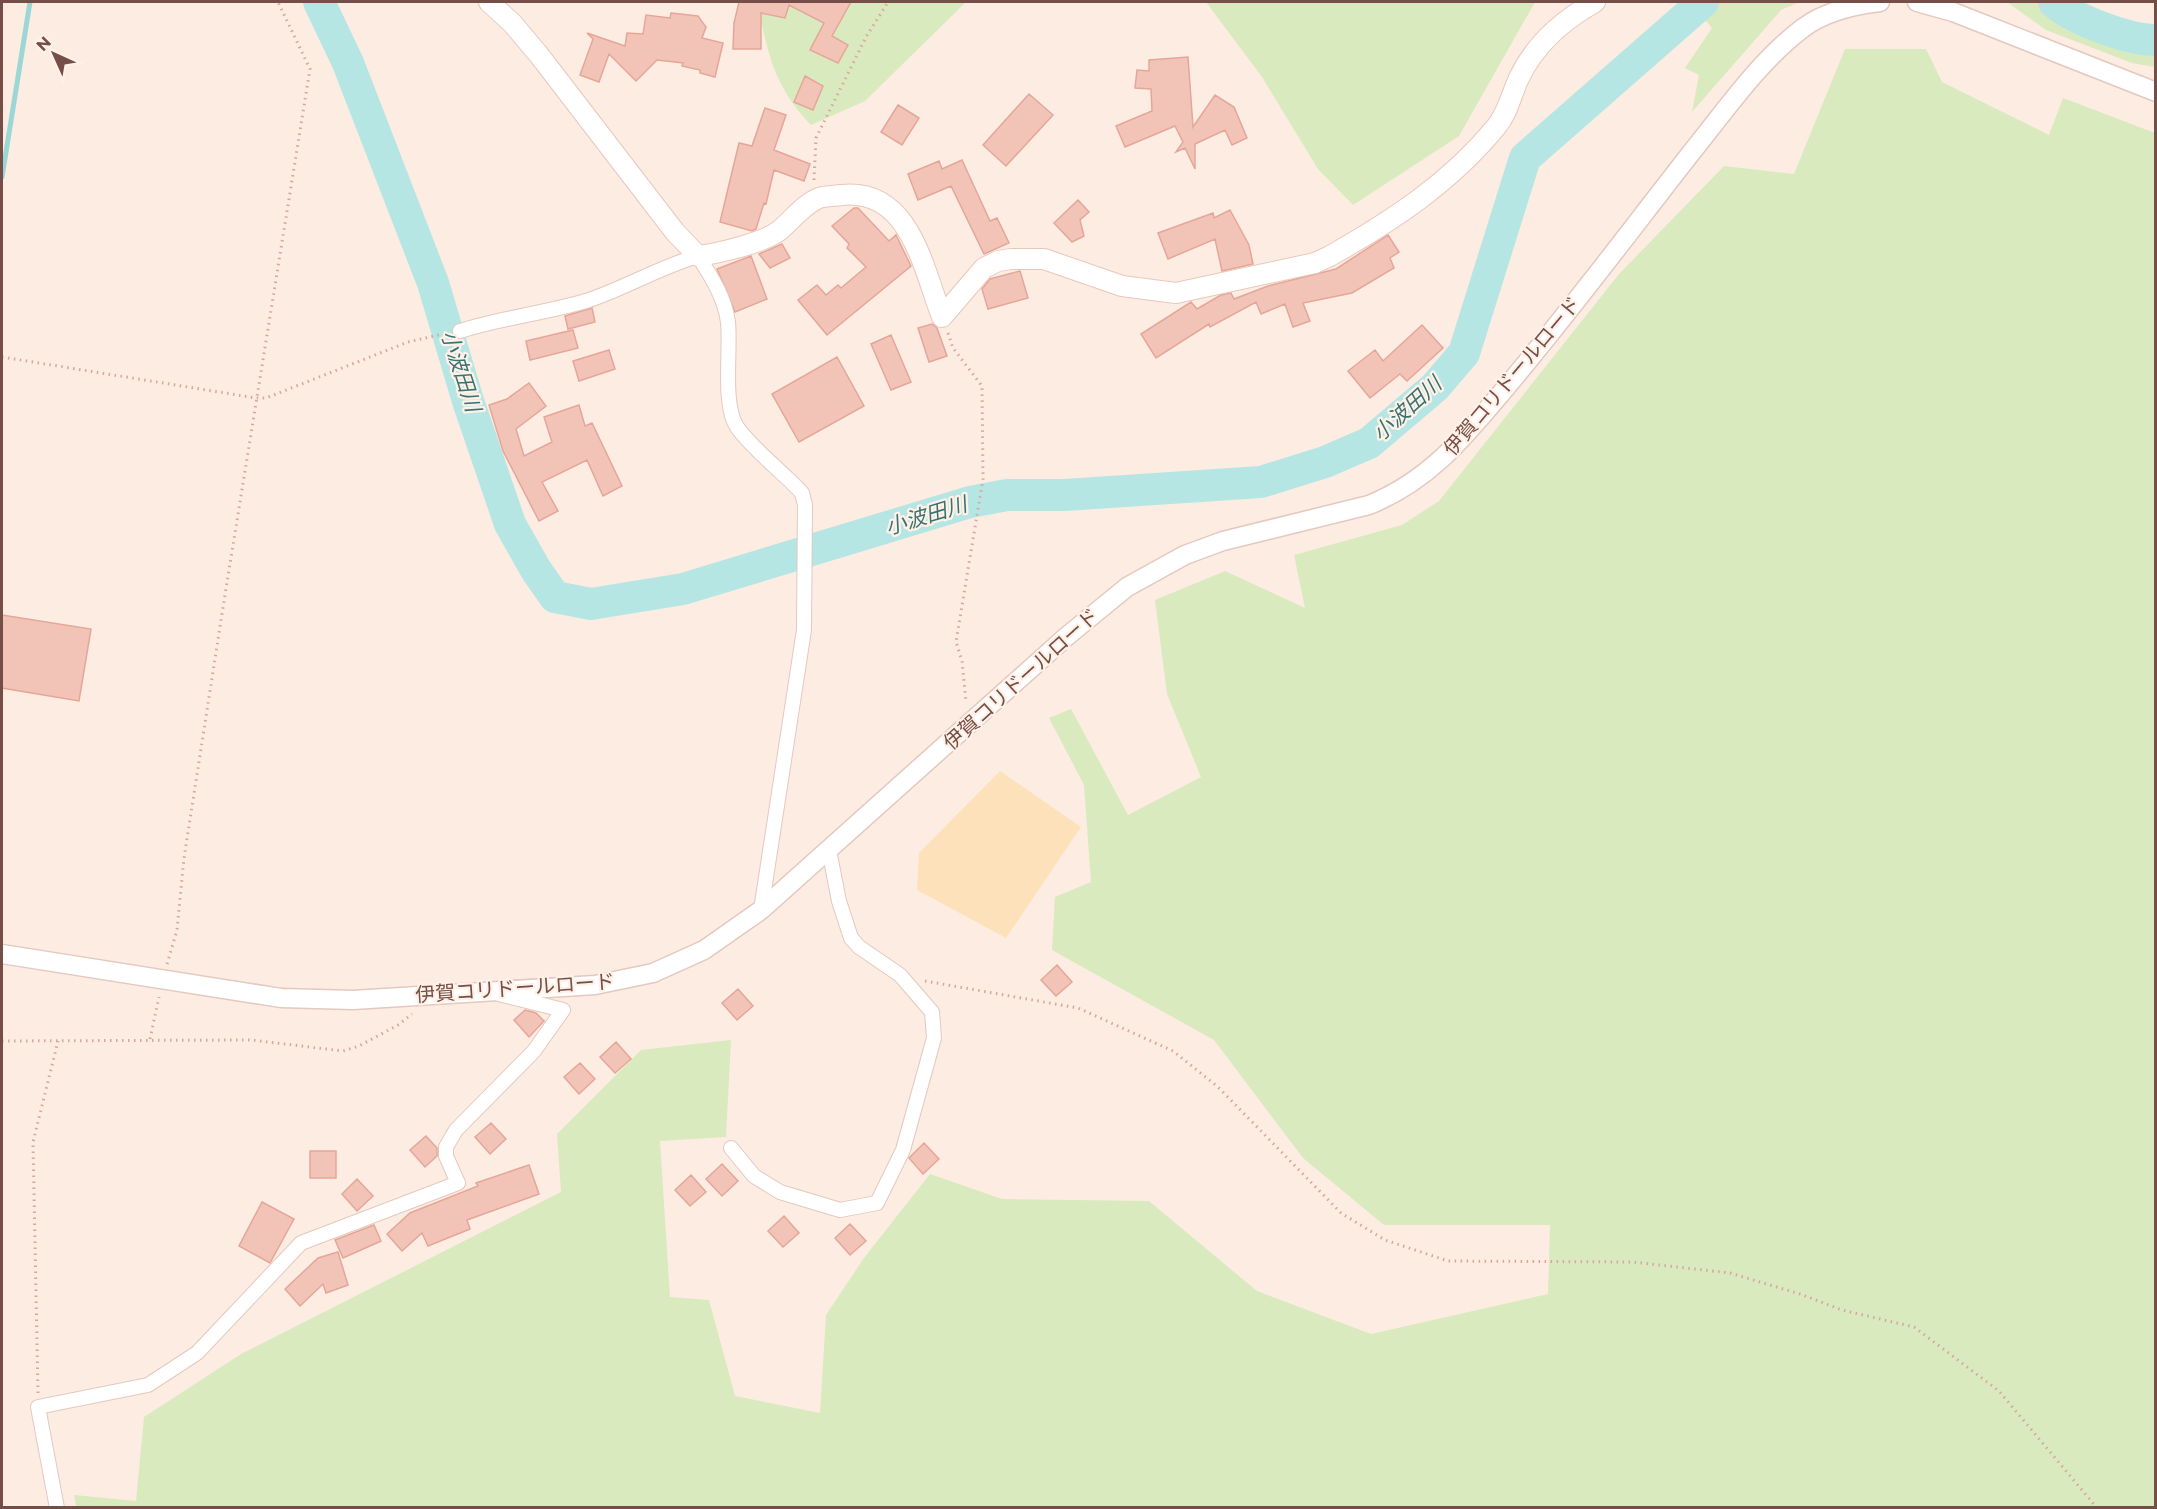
<svg xmlns="http://www.w3.org/2000/svg" width="2157" height="1509" viewBox="0 0 2157 1509" font-family="Montserrat,'Noto Sans JP',sans-serif">
	<rect width="100%" height="100%" fill="#fdece1"/>
	<path fill="#d9eabf" d="M 757,2 L 966,2 L 865,101 L 811,125 C 773,85 768,53 757,2 Z
		M 1206,2 L 1535,2 L 1459,136 L 1353,205 L 1318,169 L 1262,77 Z
		M 1689,2 L 1800,2 L 1781,10 L 1692,112 L 1699,75 L 1685,68 L 1712,28 Z
		M 2007,2 L 2039,2 L 2081,28 L 2155,38 L 2155,67 L 2132,63 L 2046,30 Z
		M 1845,49 L 1926,49 L 1942,82 L 2049,135 L 2063,98 L 2155,133 L 2155,1507 L 76,1507 L 74,1495 L 136,1501 L 144,1417 L 241,1354 L 561,1192 L 557,1134 L 641,1050 L 731,1040 L 726,1137 L 660,1141 L 670,1297 L 709,1300 L 735,1396 L 820,1413 L 826,1315 L 864,1258 L 930,1174 L 1002,1199 L 1149,1201 L 1257,1291 L 1371,1334 L 1548,1294 L 1550,1225 L 1384,1225 L 1303,1158 L 1214,1040 L 1052,950 L 1055,897 L 1091,882 L 1084,785 L 1049,718 L 1071,709 L 1128,815 L 1201,777 L 1167,694 L 1155,600 L 1225,571 L 1305,608 L 1294,555 L 1402,525 L 1439,501 L 1619,274 L 1724,166 L 1794,174 Z"/>
	<path fill="#fde1ba" d="M 1000,771 L 1081,827 L 1006,938 L 917,890 L 919,853 Z"/>
	<g fill="none" stroke-linecap="round" stroke-linejoin="round">
		<path stroke="#9bd8d5" stroke-width="5" d="M 2,177 L 30,2"/>
		<path stroke="#b5e6e4" stroke-width="32" d="M 319,2 L 348,63 L 433,283 L 468,401 L 510,524 L 536,570 L 555,597 L 591,604 L 683,589 L 970,502 L 1007,495 L 1065,495 L 1261,482 L 1325,462 L 1369,443 L 1435,387 L 1464,353 L 1525,158 L 1703,2
			M 2054,2 C 2075,20 2128,40 2156,40"/>
	</g>
	<path fill="#f2c4b8" stroke="#e5a698" stroke-width="1.5" d="M 739,2 L 851,2 L 832,36 L 848,45 L 838,63 L 810,50 L 824,23 L 789,5 L 785,18 L 761,13 L 761,49 L 733,49 L 734,23 Z
		M 671,13 L 698,16 L 706,27 L 702,38 L 723,43 L 715,77 L 700,73 L 700,70 L 682,66 L 683,63 L 657,60 L 636,81 L 609,54 L 599,82 L 580,75 L 593,39 L 587,33 L 625,46 L 627,33 L 643,34 L 646,15 L 670,18 Z
		M 1188,57 L 1193,127 L 1215,95 L 1234,107 L 1247,138 L 1232,145 L 1225,130 L 1195,144 L 1195,169 L 1185,148 L 1176,152 L 1183,142 L 1175,126 L 1125,147 L 1116,126 L 1152,111 L 1151,89 L 1135,88 L 1137,70 L 1149,71 L 1149,60 Z
		M 805,76 L 823,86 L 813,110 L 794,102 Z
		M 1029,94 L 1053,115 L 1006,166 L 983,145 Z
		M 898,105 L 919,118 L 902,145 L 881,132 Z
		M 765,108 L 786,115 L 774,150 L 810,164 L 804,181 L 774,170 L 766,204 L 764,203 L 756,229 L 752,231 L 720,222 L 739,143 L 752,146 Z
		M 962,160 L 990,221 L 997,218 L 1009,243 L 984,254 L 951,186 L 918,200 L 908,174 L 939,161 L 942,169 Z
		M 1078,200 L 1089,212 L 1080,220 L 1084,236 L 1072,242 L 1054,223 Z
		M 854,208 L 858,208 L 889,241 L 896,235 L 911,266 L 827,335 L 798,300 L 817,285 L 826,295 L 838,285 L 841,288 L 866,267 L 847,248 L 849,244 L 832,226 Z
		M 1230,210 L 1249,245 L 1253,264 L 1222,271 L 1215,239 L 1168,259 L 1158,233 L 1213,213 L 1214,218 Z
		M 1388,235 L 1399,252 L 1390,258 L 1394,268 L 1352,293 L 1303,303 L 1310,321 L 1293,327 L 1285,304 L 1261,314 L 1256,302 L 1210,327 L 1209,324 L 1156,358 L 1141,334 L 1191,302 L 1197,309 L 1221,295 L 1231,293 L 1234,299 L 1268,286 L 1336,269 Z
		M 782,244 L 790,258 L 770,268 L 759,254 Z
		M 751,256 L 767,299 L 735,312 L 717,269 Z
		M 1020,271 L 1028,298 L 988,309 L 982,289 L 990,279 Z
		M 592,308 L 595,322 L 568,329 L 565,316 Z
		M 932,324 L 937,328 L 947,356 L 929,362 L 918,328 Z
		M 1422,325 L 1443,348 L 1407,381 L 1400,374 L 1370,398 L 1348,371 L 1375,350 L 1383,361 Z
		M 573,330 L 578,348 L 530,360 L 526,341 Z
		M 891,335 L 911,382 L 891,390 L 871,344 Z
		M 609,350 L 615,369 L 579,381 L 573,361 Z
		M 837,357 L 864,406 L 799,442 L 772,394 Z
		M 529,383 L 546,406 L 516,429 L 524,456 L 552,442 L 544,417 L 579,405 L 585,426 L 592,423 L 622,486 L 603,496 L 587,460 L 542,482 L 558,511 L 539,521 L 503,451 L 489,405 L 507,399 Z
		M 2,615 L 91,629 L 79,701 L 2,688 Z
		M 1057,965 L 1072,982 L 1056,996 L 1041,980 Z
		M 738,989 L 753,1006 L 737,1020 L 722,1003 Z
		M 525,1010 L 536,1013 L 544,1021 L 529,1037 L 514,1020 Z
		M 616,1042 L 631,1059 L 615,1073 L 600,1057 Z
		M 580,1063 L 595,1079 L 579,1094 L 564,1077 Z
		M 491,1123 L 506,1139 L 490,1154 L 475,1137 Z
		M 426,1136 L 437,1148 L 437,1156 L 425,1167 L 410,1150 Z
		M 924,1143 L 939,1159 L 923,1174 L 909,1158 Z
		M 310,1151 L 336,1151 L 336,1178 L 310,1178 Z
		M 722,1164 L 738,1181 L 722,1196 L 706,1179 Z
		M 529,1165 L 539,1194 L 467,1220 L 470,1229 L 428,1246 L 422,1233 L 402,1251 L 387,1234 L 410,1213 L 478,1186 L 476,1183 Z
		M 691,1175 L 706,1192 L 690,1206 L 675,1190 Z
		M 357,1179 L 373,1196 L 357,1211 L 342,1194 Z
		M 262,1202 L 294,1219 L 270,1263 L 239,1246 Z
		M 784,1216 L 799,1233 L 783,1247 L 768,1231 Z
		M 850,1224 L 866,1241 L 850,1255 L 835,1238 Z
		M 374,1225 L 381,1241 L 343,1258 L 335,1240 Z
		M 338,1252 L 348,1285 L 326,1293 L 323,1284 L 300,1306 L 285,1289 L 318,1258 Z"/>
	<g fill="none" stroke-linecap="round" stroke-linejoin="round">
		<defs>
			<path id="minor" d="M 460,331 C 501,318 545,313 586,301 C 624,289 659,267 698,256 C 711,276 725,298 728,322 C 731,348 722,405 737,427 C 752,449 783,472 802,493 L 805,505 L 804,630 L 761,910
				M 731,1148 L 754,1176 L 780,1192 L 840,1210 L 877,1203 L 903,1150 L 934,1038 L 932,1012 L 900,975 L 859,947 L 851,938 L 839,901 L 829,850
				M 57,1508 L 38,1407 L 148,1385 L 197,1353 L 301,1243 L 458,1183 L 446,1156 L 446,1147 L 456,1130 L 534,1051 L 563,1010 L 499,994"/>
			<path id="tertiary" d="M 1917,2 L 1953,12 L 2156,92
				M 2,954 L 281,998 L 353,1000 L 595,985 L 653,973 L 704,950 L 761,910 L 1066,637 L 1127,587 L 1185,555 L 1223,541 L 1369,505 C 1431,480 1466,435 1508,385 C 1571,310 1630,231 1691,153 C 1725,111 1759,61 1803,28 C 1824,12 1854,5 1880,2"/>
			<path id="secondary" d="M 489,2 L 512,23 L 539,55 L 675,232 L 698,256 C 719,253 764,243 780,230 C 792,220 804,204 819,198 C 826,196 835,196 842,195 C 910,188 923,268 942,317 L 984,268 L 998,261 L 1011,259 L 1044,259 L 1122,286 L 1176,293 L 1315,263 L 1330,256 C 1392,221 1450,183 1496,127 C 1508,113 1511,95 1519,78 C 1535,44 1563,20 1595,2"/>
		</defs>
		<use href="#minor" stroke="#e3c9bf" stroke-width="16"/>
		<use href="#tertiary" stroke="#e3c9bf" stroke-width="21"/>
		<use href="#secondary" stroke="#e8c8bc" stroke-width="22"/>
		<path stroke="#d7a79b" stroke-width="3" stroke-dasharray="1.5 4.5" stroke-linecap="butt" d="M 814,180 L 816,138 L 866,37 L 888,2
			M 948,333 L 953,348 L 982,386 L 983,479 L 956,642 L 962,661 L 966,702
			M 2,357 L 256,398 L 266,398 L 408,342 L 447,333
			M 167,964 L 177,930 L 184,858 L 224,601 L 310,69 L 278,2
			M 925,981 L 1078,1008 L 1173,1051 L 1218,1087 L 1341,1213 L 1385,1240 L 1448,1261 L 1633,1262 L 1730,1273 L 1800,1294 L 1842,1310 L 1914,1327 L 1999,1391 L 2097,1508
			M 150,1039 L 159,997
			M 2,1041 L 251,1040 L 343,1051 L 359,1046 L 398,1025 L 412,1014
			M 38,1393 L 33,1142 L 58,1041"/>
		<use href="#minor" stroke="#fff" stroke-width="14"/>
		<use href="#tertiary" stroke="#fff" stroke-width="18"/>
		<use href="#secondary" stroke="#fff" stroke-width="20"/>
	</g>
	<g text-anchor="middle" stroke-width="4.5" stroke-linejoin="round" paint-order="stroke">
		<g font-size="20" fill="#744e47" stroke="#fff1e7">
			<text transform="translate(1512 376) rotate(-50)" y="7">伊賀コリドールロード</text>
			<text transform="translate(1021 679) rotate(-42)" y="7">伊賀コリドールロード</text>
			<text transform="translate(515 988) rotate(-4)" y="7">伊賀コリドールロード</text>
		</g>
		<g font-size="21" font-style="italic" fill="#387371" stroke="#fff1e7">
			<text transform="translate(461 371) rotate(72)" y="7">小波田川</text>
			<text transform="translate(1407 409) rotate(-42)" y="7">小波田川</text>
			<text transform="translate(926 516) rotate(-17)" y="7">小波田川</text>
		</g>
	</g>
	<rect width="2157" height="1509" fill="none" stroke="#744e47" stroke-width="6"/>
	<g transform="translate(54 54) rotate(315)" stroke="#fff1e7" stroke-width="4.5" paint-order="stroke">
	<path d="M0-4.5L10 22L0 15L-10 22Z" fill="#744e47"/>
	<text y="-9" font-size="16" font-weight="bold" text-anchor="middle" fill="#744e47">N</text>
	</g>
</svg>
